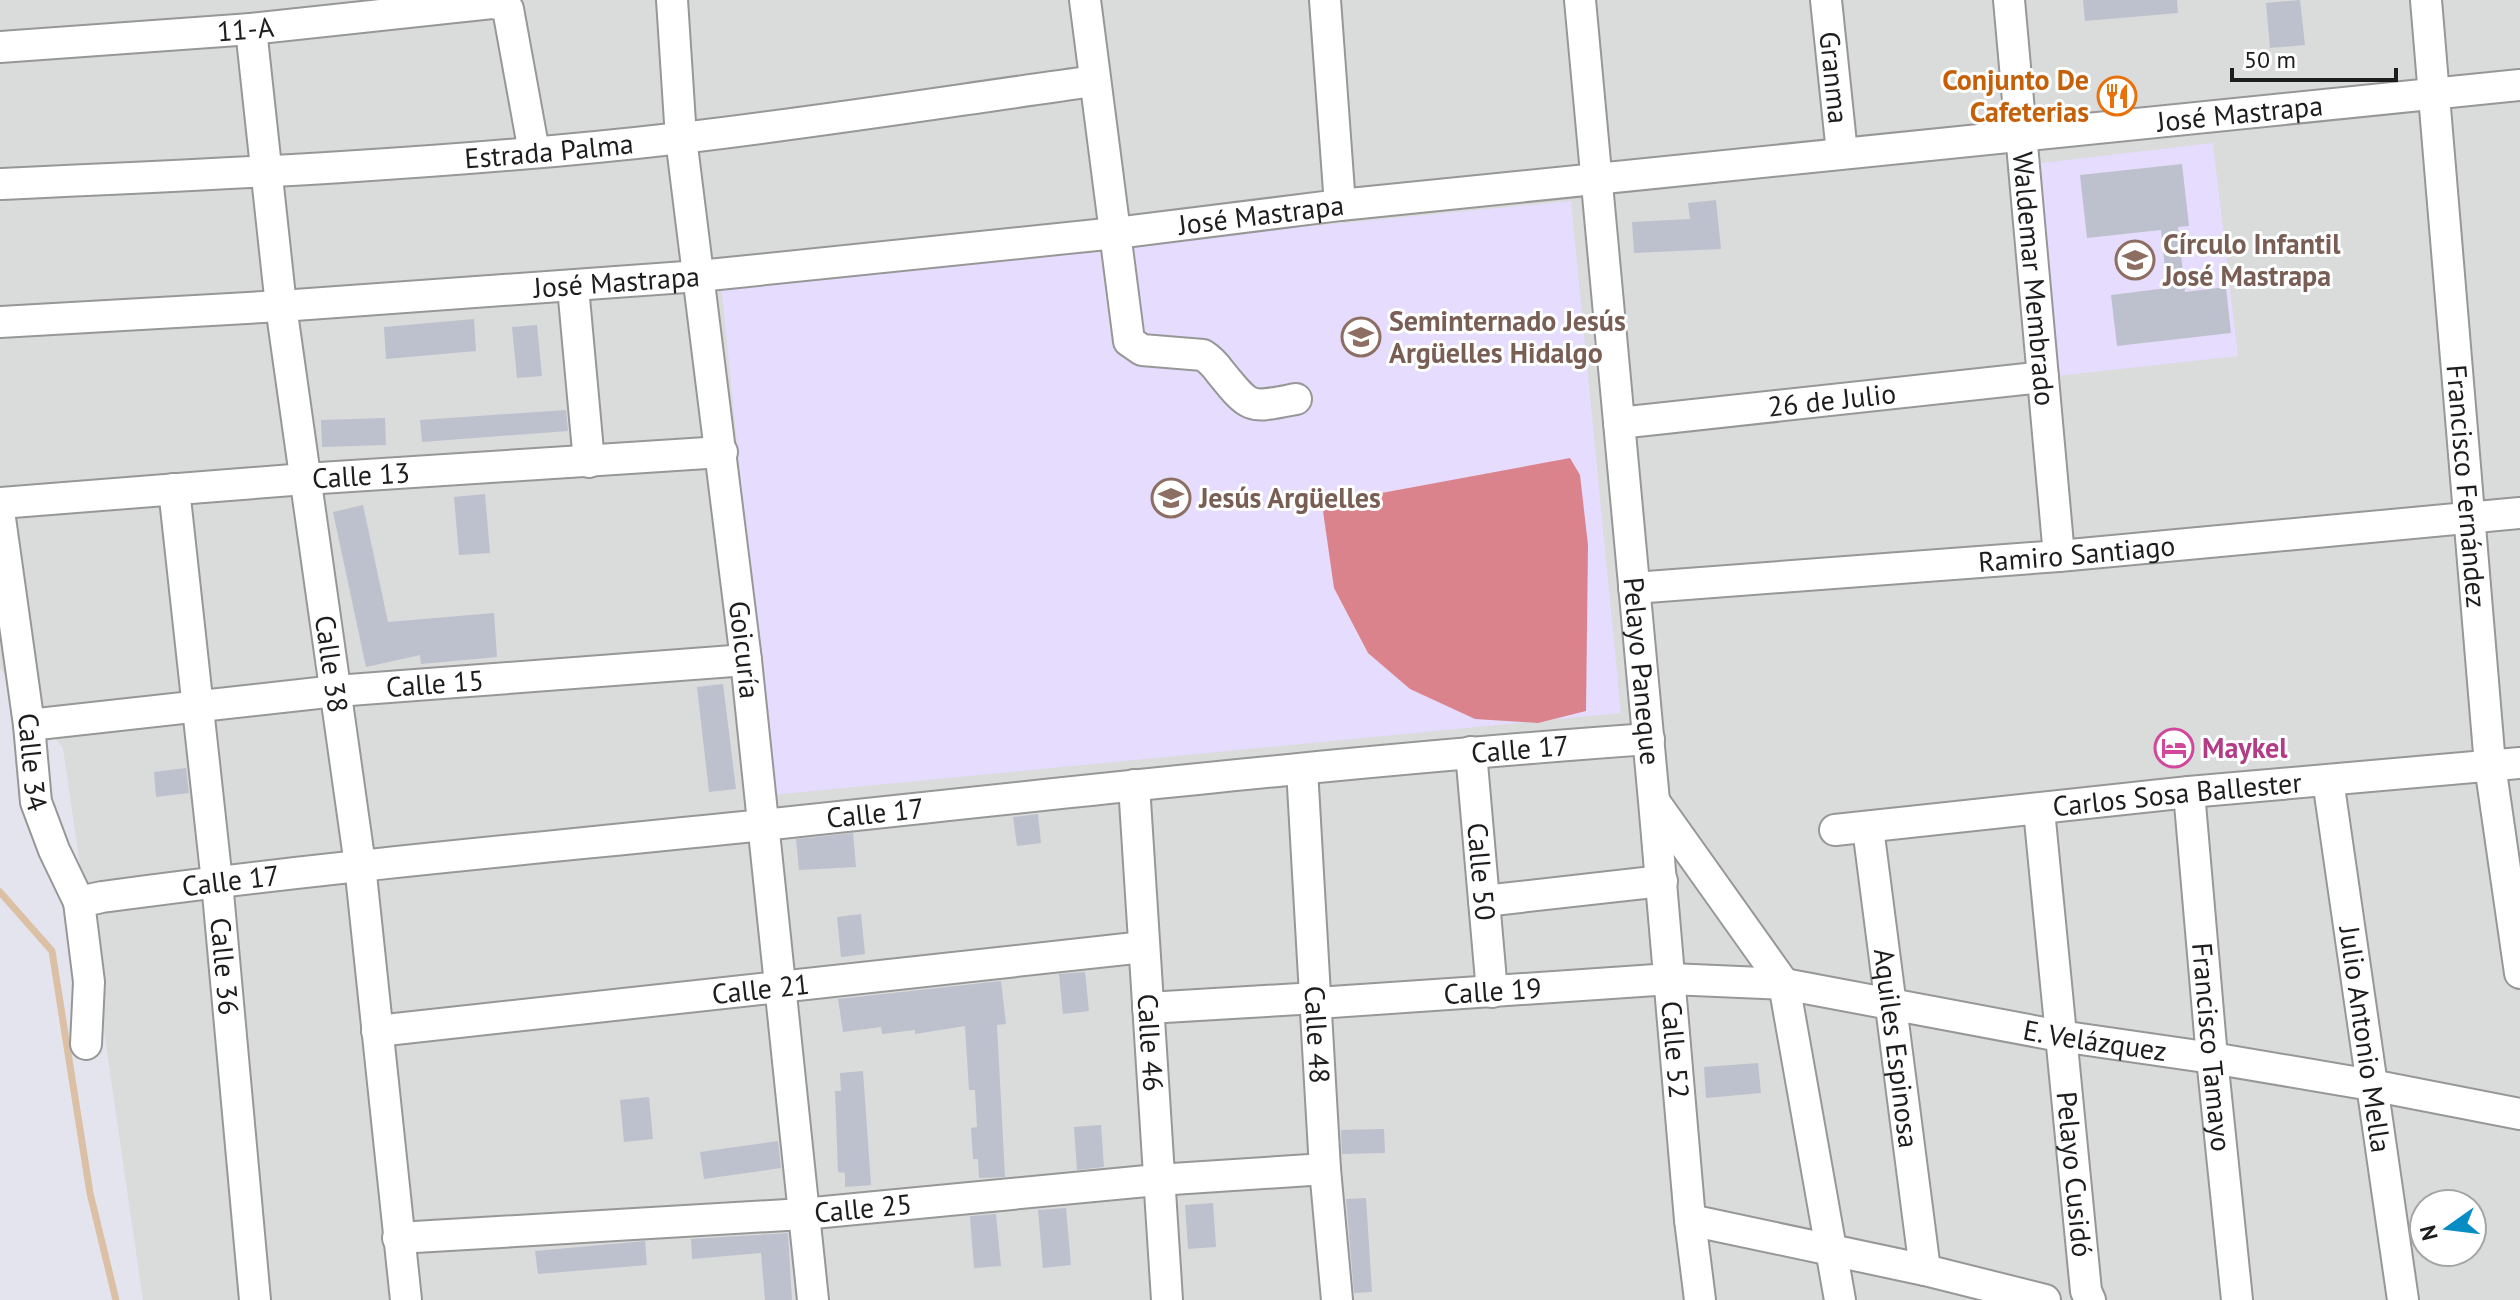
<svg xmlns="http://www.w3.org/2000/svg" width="2520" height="1300" viewBox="0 0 2520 1300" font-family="'PT Sans',sans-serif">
	<rect width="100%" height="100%" fill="#e3e4ee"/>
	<path fill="#dadbdb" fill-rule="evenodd" d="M 0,0 L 2520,0 L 2520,1300 L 143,1300 L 63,748 L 0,668 ZM 2424,1204 L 2472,1204 L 2472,1252 L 2424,1252 Z"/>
	<path fill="#e6dcfe" d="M 2213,143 L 2238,356 L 2056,376 L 2032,164 Z
		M 1571,201 L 1621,713 L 772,795 L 721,283 Z"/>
	<path fill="#db838c" d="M 1570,458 L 1580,475 L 1588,545 L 1586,711 L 1538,723 L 1475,719 L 1410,689 L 1368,653 L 1334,588 L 1322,504 Z"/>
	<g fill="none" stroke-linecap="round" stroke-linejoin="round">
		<path stroke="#dbc0a5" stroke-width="7" d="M 0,892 L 52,951 L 90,1193 L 116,1300"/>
	</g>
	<path fill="#bdc1cd" d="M 2083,0 L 2177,0 L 2178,13 L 2085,21 Z
		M 2300,0 L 2305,45 L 2270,48 L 2266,3 Z
		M 2182,164 L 2189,226 L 2178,227 L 2185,292 L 2226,287 L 2231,333 L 2117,346 L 2111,295 L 2167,288 L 2161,230 L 2087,238 L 2080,175 Z
		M 1716,200 L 1721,249 L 1634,253 L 1632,222 L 1690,219 L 1688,203 Z
		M 474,319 L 476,351 L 386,359 L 384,327 Z
		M 537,325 L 542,376 L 517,378 L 512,327 Z
		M 566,410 L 568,431 L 422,442 L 420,420 Z
		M 385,418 L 386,445 L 322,447 L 321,420 Z
		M 485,494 L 490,553 L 459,555 L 454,497 Z
		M 363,505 L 388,622 L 494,613 L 497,657 L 421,664 L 420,655 L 366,667 L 333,512 Z
		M 723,684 L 736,789 L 709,792 L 697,687 Z
		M 186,768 L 189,793 L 156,797 L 154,772 Z
		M 1038,814 L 1041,843 L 1017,846 L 1013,817 Z
		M 853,833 L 856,867 L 799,870 L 796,839 Z
		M 861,914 L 865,954 L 841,957 L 837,917 Z
		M 1085,972 L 1089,1011 L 1063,1014 L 1059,974 Z
		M 1001,981 L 1006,1024 L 997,1025 L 1005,1177 L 979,1178 L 978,1159 L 973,1159 L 971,1128 L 977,1127 L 975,1090 L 969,1090 L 965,1026 L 915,1034 L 915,1030 L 882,1034 L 881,1027 L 843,1032 L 838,999 Z
		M 1758,1063 L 1761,1093 L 1706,1098 L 1704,1067 Z
		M 863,1071 L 871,1185 L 845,1187 L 845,1173 L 838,1172 L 835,1091 L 841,1091 L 840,1073 Z
		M 649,1097 L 653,1139 L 624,1142 L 620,1100 Z
		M 1101,1125 L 1104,1167 L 1077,1170 L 1074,1127 Z
		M 1384,1129 L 1385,1153 L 1342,1154 L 1341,1130 Z
		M 778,1141 L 781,1168 L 704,1179 L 700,1152 Z
		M 1366,1198 L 1372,1292 L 1354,1293 L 1346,1199 Z
		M 1213,1203 L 1216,1247 L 1188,1249 L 1185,1205 Z
		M 1066,1208 L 1071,1265 L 1043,1268 L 1038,1210 Z
		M 996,1214 L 1001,1266 L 974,1268 L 970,1216 Z
		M 788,1233 L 792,1300 L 765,1300 L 761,1253 L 692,1259 L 691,1239 Z
		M 645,1241 L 647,1265 L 538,1274 L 535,1251 Z"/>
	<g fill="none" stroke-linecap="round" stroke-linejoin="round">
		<defs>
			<g id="minor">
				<path id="s1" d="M 672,0 L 681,138 L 746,660 L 813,1300"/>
				<path d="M 1085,0 L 1129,341 L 1142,350 L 1203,355 C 1211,360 1216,366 1221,373 C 1251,410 1249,408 1296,399"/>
				<path d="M 1325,0 L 1340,205"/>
				<path id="s2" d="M 1580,0 L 1654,801 L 1690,1220 L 1700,1300"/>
				<path id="s3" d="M 1826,0 L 1842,153"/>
				<path id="s4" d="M 2009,0 L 2059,556"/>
				<path id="s5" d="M 2426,0 L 2490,765 L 2520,973"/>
				<path id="s6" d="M 251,29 L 281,306 L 360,865 L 406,1300"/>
				<path id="s7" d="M 0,47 L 251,29 L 492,3 L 503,5 L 508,9 L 534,152"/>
				<path id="s8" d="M 0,184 C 227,174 455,164 681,138 C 819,122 957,100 1094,81"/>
				<path d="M 573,287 L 589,462"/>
				<path id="s9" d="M 0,322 L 281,306 L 699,276 L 1116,233 L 1340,205 L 2520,85"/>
				<path id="s10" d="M 1619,423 L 2043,377"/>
				<path id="s11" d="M 174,489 L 217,882 L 255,1300"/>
				<path id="s12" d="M 0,503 L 305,479 L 722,452"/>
				<path id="s13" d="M 0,518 L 29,725 L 36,802 L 54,850 L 79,902"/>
				<path id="s14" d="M 1634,588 L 2059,556 L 2520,513"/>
				<path id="s15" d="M 29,725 L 336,691 L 746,660"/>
				<path id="s16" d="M 1471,752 L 1492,992"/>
				<path id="s17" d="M 1302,769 L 1325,1169 L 1337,1300"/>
				<path id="s18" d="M 2328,780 L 2403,1300"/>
				<path id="s19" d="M 1134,785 L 1167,1300"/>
				<path id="s20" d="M 2189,792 L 2212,1058 L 2237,1300"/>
				<path d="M 1656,804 L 1784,984 L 1840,1300"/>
				<path id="s21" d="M 2039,810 L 2086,1291 L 2090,1300"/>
				<path id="s22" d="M 1868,828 L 1925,1270"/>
				<path id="s23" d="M 1835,830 L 2189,792 L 2520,763"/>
				<path d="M 1484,901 L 1662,881"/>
				<path id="s24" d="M 1317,1003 L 1670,979 L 1784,984 L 2060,1036 L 2212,1058 L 2371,1085 L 2520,1114"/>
				<path d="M 1148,1008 L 1316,998"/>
				<path id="s25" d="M 377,1031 L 1144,947"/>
				<path id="s26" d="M 86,1044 L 89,982 L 79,902 L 102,897 C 321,867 542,848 762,825 C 1057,794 1352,760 1649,739"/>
				<path d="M 1690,1220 L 1925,1270 L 2045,1300"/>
				<path id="s27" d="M 398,1238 L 803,1214 L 1157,1180 L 1325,1169"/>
			</g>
		</defs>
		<use href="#minor" stroke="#979797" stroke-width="34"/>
		<use href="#minor" stroke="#fff" stroke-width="30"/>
	</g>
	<defs>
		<symbol id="restaurant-ring" viewBox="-11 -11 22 22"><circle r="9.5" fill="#fff" stroke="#e8710a" stroke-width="1.5"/><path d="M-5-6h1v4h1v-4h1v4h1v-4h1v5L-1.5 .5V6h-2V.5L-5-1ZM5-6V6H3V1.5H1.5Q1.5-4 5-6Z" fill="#e8710a"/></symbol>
		<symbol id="school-ring" viewBox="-11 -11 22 22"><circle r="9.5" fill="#fff" stroke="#8d6e63" stroke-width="1.5"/><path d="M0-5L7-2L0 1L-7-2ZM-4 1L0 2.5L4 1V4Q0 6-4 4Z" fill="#8d6e63"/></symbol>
		<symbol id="hotel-ring" viewBox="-11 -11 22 22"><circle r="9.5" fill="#fff" stroke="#d1479c" stroke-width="1.5"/><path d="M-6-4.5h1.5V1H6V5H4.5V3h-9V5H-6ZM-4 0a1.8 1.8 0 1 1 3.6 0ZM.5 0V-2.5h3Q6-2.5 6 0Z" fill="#d1479c"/></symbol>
	</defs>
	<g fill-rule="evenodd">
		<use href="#restaurant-ring" x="2095" y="74" width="44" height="44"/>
		<use href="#school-ring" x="2113" y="238" width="44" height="44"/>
		<use href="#school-ring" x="1339" y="315" width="44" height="44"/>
		<use href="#school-ring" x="1149" y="476" width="44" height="44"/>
		<use href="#hotel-ring" x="2152" y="726" width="44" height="44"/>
	</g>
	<g text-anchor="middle" stroke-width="6" stroke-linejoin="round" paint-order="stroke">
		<g font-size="28" fill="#1d1d1d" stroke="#fff">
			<text dy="10" stroke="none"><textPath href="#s7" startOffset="246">11-A</textPath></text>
			<text dy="10" stroke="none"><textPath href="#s3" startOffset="78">Granma</textPath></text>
			<text dy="10" stroke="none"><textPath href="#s9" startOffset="2250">José Mastrapa</textPath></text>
			<text dy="10" stroke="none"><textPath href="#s8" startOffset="550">Estrada Palma</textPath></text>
			<text dy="10" stroke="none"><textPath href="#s9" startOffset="1266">José Mastrapa</textPath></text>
			<text dy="10" stroke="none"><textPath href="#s4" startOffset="280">Waldemar Membrado</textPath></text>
			<text dy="10" stroke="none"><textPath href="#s9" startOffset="618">José Mastrapa</textPath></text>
			<text dy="10" stroke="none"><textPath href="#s10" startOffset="214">26 de Julio</textPath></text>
			<text dy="10" stroke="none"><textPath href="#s12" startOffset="362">Calle 13</textPath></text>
			<text dy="10" stroke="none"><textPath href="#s5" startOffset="488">Francisco Fernández</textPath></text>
			<text dy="10" stroke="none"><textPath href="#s14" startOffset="444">Ramiro Santiago</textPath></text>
			<text dy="10" stroke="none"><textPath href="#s1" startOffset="654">Goicuría</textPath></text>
			<text dy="10" stroke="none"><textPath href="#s6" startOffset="640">Calle 38</textPath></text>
			<text dy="10" stroke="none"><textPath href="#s2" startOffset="674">Pelayo Paneque</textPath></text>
			<text dy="10" stroke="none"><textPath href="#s15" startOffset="408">Calle 15</textPath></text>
			<text dy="10" stroke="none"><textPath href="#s26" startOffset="1592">Calle 17</textPath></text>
			<text dy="10" stroke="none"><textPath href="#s13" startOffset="246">Calle 34</textPath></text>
			<text dy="10" stroke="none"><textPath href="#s23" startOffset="344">Carlos Sosa Ballester</textPath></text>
			<text dy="10" stroke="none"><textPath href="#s26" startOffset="944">Calle 17</textPath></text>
			<text dy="10" stroke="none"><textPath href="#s16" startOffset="120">Calle 50</textPath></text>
			<text dy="10" stroke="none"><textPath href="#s26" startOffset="296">Calle 17</textPath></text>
			<text dy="10" stroke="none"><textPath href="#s11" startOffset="480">Calle 36</textPath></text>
			<text dy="10" stroke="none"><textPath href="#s25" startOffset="386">Calle 21</textPath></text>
			<text dy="10" stroke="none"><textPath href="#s24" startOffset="176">Calle 19</textPath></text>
			<text dy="10" stroke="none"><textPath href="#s17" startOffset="266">Calle 48</textPath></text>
			<text dy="10" stroke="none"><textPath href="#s24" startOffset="784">E. Velázquez</textPath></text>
			<text dy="10" stroke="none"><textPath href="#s18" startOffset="262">Julio Antonio Mella</textPath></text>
			<text dy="10" stroke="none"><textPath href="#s19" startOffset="258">Calle 46</textPath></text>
			<text dy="10" stroke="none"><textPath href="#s20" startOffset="256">Francisco Tamayo</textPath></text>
			<text dy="10" stroke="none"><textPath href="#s22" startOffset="222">Aquiles Espinosa</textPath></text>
			<text dy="10" stroke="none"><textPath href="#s2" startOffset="1054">Calle 52</textPath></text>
			<text dy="10" stroke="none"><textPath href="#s21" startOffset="366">Pelayo Cusidó</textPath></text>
			<text dy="10" stroke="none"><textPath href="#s27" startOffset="466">Calle 25</textPath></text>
		</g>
		<g font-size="28" font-weight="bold" fill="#c56008" stroke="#fff" text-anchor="end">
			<text x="2089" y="90">Conjunto De<tspan x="2089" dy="32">Cafeterias</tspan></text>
		</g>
		<g font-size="28" font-weight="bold" fill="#785e54" stroke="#fff" text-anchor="start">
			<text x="2163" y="254">Círculo Infantil<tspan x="2163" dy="32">José Mastrapa</tspan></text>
			<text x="1389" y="331">Seminternado Jesús<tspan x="1389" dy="32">Argüelles Hidalgo</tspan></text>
			<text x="1199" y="508">Jesús Argüelles</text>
		</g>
		<g font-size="28" font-weight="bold" fill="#b23c85" stroke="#fff" text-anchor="start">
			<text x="2202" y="758">Maykel</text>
		</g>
	</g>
	<g transform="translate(2448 1228) rotate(256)"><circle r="38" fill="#ffffff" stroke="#a5a5a5" stroke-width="2"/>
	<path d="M0-6L14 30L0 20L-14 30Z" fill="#068dc4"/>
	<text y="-12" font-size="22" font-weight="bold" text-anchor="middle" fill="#1d1d1d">N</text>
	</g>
	<path d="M2232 68v12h164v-12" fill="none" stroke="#1d1d1d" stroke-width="4"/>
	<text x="2244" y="68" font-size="24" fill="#1d1d1d" stroke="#ffffff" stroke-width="6" paint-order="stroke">50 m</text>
</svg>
